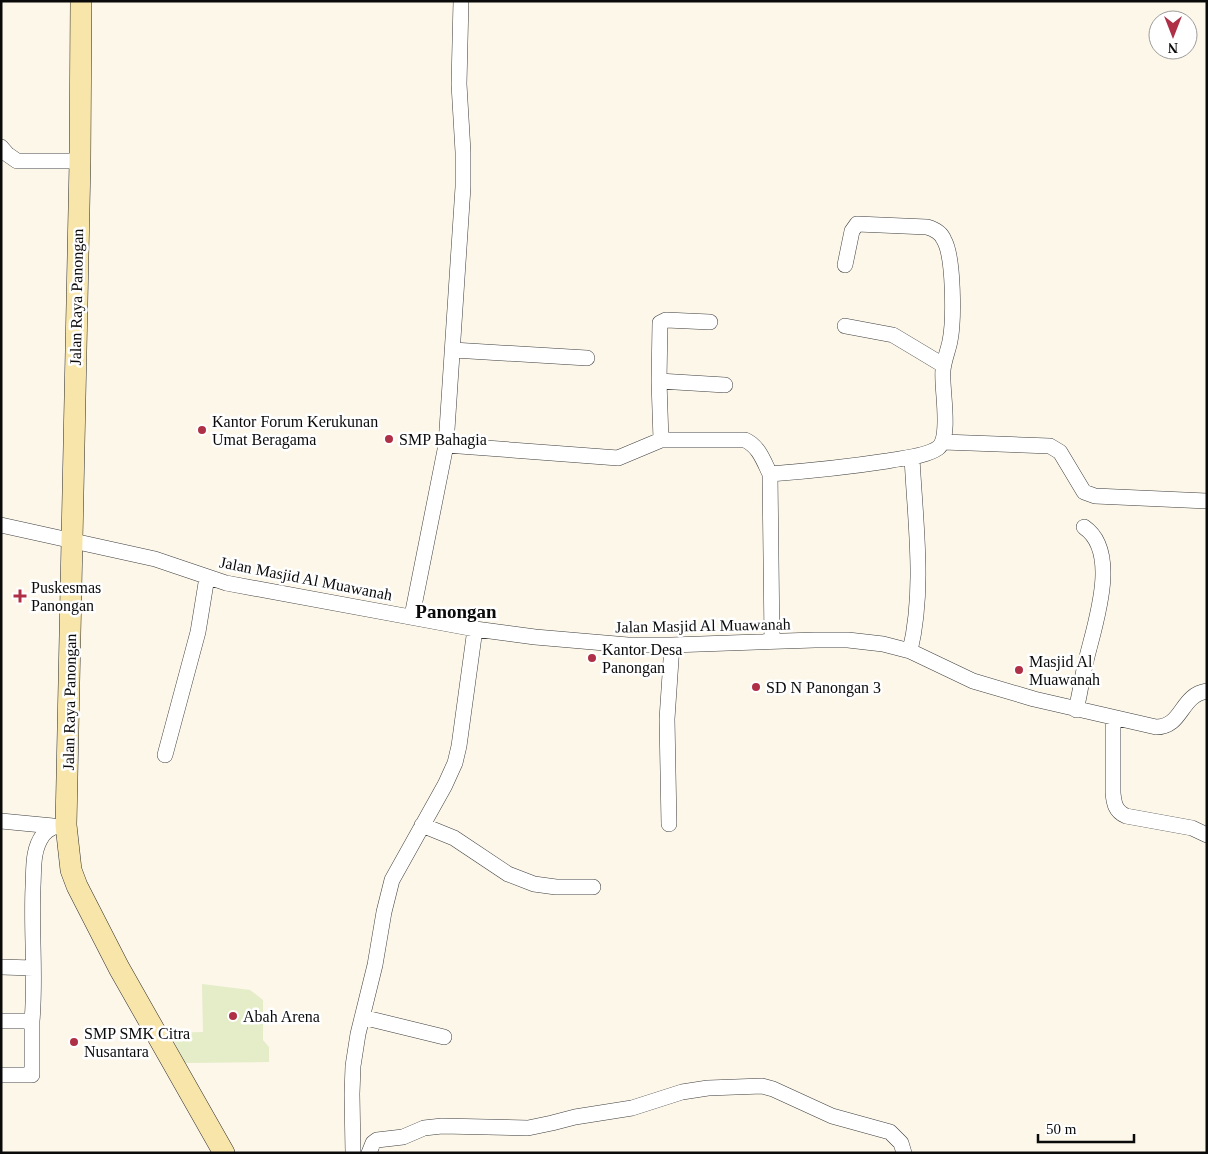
<svg xmlns="http://www.w3.org/2000/svg" width="1208" height="1154" viewBox="0 0 1208 1154" font-family="'Times New Roman',serif">
	<rect width="100%" height="100%" fill="#fdf7e9"/>
	<path fill="#e4ecc8" d="M 202,984 L 250,990 L 263,1000 L 263,1040 L 269,1047 L 269,1062 L 185,1063 L 170,1033 L 203,1032 Z"/>
	<g fill="none" stroke-linecap="round" stroke-linejoin="round">
		<defs>
			<path id="minor" d="M 1,147 L 7,154 L 17,161 L 80,161
				M 845,326 L 893,335 L 943,365
				M 453,350 L 587,358
				M 659,381 L 725,385
				M 661,440 L 745,440 C 759,446 764,462 770,474 L 772,641
				M 943,442 L 1050,446 L 1060,452 L 1084,492 L 1095,496 L 1207,501
				M 446,445 L 618,458 L 661,440 L 659,381 L 660,323 L 666,320 L 710,322
				M 770,474 C 809,471 848,467 887,461 C 901,458 925,457 938,448 C 952,437 941,388 943,370 C 944,360 948,351 950,341 C 954,321 954,257 944,240 C 941,232 934,229 927,227 L 857,224 L 852,231 L 845,265
				M 1,525 L 155,559 L 226,583 L 475,629 L 535,637 L 628,645 L 672,645 L 815,640 L 848,640 L 883,644 L 910,651 L 973,681 L 1034,699 L 1156,727 C 1183,727 1180,695 1207,691
				M 412,616 L 446,445 L 463,187 L 463,152 L 459,84 L 461,1
				M 910,651 C 925,588 915,521 912,457
				M 1076,710 C 1080,694 1082,677 1086,661 C 1094,626 1121,552 1084,527
				M 1113,718 L 1113,793 C 1114,803 1115,811 1126,816 L 1192,828 L 1207,835
				M 165,755 L 198,632 L 207,577
				M 1,821 L 53,826
				M 669,824 L 667,719 L 672,645
				M 422,825 L 454,838 L 508,874 L 534,884 L 556,887 L 593,887
				M 1,967 L 33,968
				M 362,1017 L 444,1037
				M 1,1021 L 32,1021 C 36,977 31,932 33,887 C 34,869 32,850 43,835 C 49,827 56,826 66,825
				M 1,1075 L 32,1075 L 32,1021
				M 353,1153 L 352,1094 L 353,1066 L 358,1034 L 375,965 L 384,912 L 392,880 L 445,785 L 455,763 L 459,746 L 475,629
				M 369,1153 L 373,1143 L 377,1140 L 403,1137 L 424,1128 L 442,1126 L 528,1128 L 552,1123 L 575,1117 L 632,1108 L 682,1092 L 708,1088 L 762,1086 L 773,1089 L 832,1116 L 890,1132 L 901,1143 L 904,1153"/>
			<path id="secondary" d="M 81,1 L 80,161 L 66,825 L 71,870 L 77,886 L 119,968 L 224,1153"/>
		</defs>
		<use href="#minor" stroke="#3d3d3d" stroke-width="16"/>
		<use href="#secondary" stroke="#2c2c2c" stroke-width="22"/>
		<use href="#minor" stroke="#fff" stroke-width="15"/>
		<use href="#secondary" stroke="#f8e5a9" stroke-width="21"/>
	</g>
	<g fill="#ae2f46" stroke="#fff" stroke-width="2">
		<circle cx="202" cy="430" r="5"/>
		<circle cx="389" cy="439" r="5"/>
		<path d="M17.5 588.5h5v5h5v5h-5v5h-5v-5h-5v-5h5z"/>
		<circle cx="592" cy="658" r="5"/>
		<circle cx="1019" cy="670" r="5"/>
		<circle cx="756" cy="687" r="5"/>
		<circle cx="233" cy="1016" r="5"/>
		<circle cx="74" cy="1042" r="5"/>
	</g>
	<g text-anchor="middle" stroke-width="5" stroke-linejoin="round" paint-order="stroke">
		<g font-size="16" fill="#0a0a0a" stroke="#fff">
			<text transform="translate(76 297) rotate(-89)" y="6">Jalan Raya Panongan</text>
			<text transform="translate(306 578) rotate(11)" y="6">Jalan Masjid Al Muawanah</text>
			<text transform="translate(703 625) rotate(-1)" y="6">Jalan Masjid Al Muawanah</text>
			<text transform="translate(69 702) rotate(-89)" y="6">Jalan Raya Panongan</text>
		</g>
		<g font-size="16" fill="#0a0a0a" stroke="#fff" text-anchor="start">
			<text x="212" y="427">Kantor Forum Kerukunan<tspan x="212" dy="18">Umat Beragama</tspan></text>
			<text x="399" y="445">SMP Bahagia</text>
			<text x="31" y="593">Puskesmas<tspan x="31" dy="18">Panongan</tspan></text>
			<text x="602" y="655">Kantor Desa<tspan x="602" dy="18">Panongan</tspan></text>
			<text x="1029" y="667">Masjid Al<tspan x="1029" dy="18">Muawanah</tspan></text>
			<text x="766" y="693">SD N Panongan 3</text>
			<text x="243" y="1022">Abah Arena</text>
			<text x="84" y="1039">SMP SMK Citra<tspan x="84" dy="18">Nusantara</tspan></text>
		</g>
		<g font-size="19" font-weight="bold" fill="#0a0a0a" stroke="#fff">
			<text x="456" y="618">Panongan</text>
		</g>
	</g>
	<rect width="1208" height="1154" fill="none" stroke="#0a0a0a" stroke-width="5"/>
	<g transform="translate(1173 35) rotate(180)"><circle r="24" fill="#ffffff" stroke="#9d9d9d"/>
	<path d="M0-4L9 19L0 12L-9 19Z" fill="#ae2f46"/>
	<text y="-8" font-size="14" font-weight="bold" text-anchor="middle" fill="#0a0a0a">N</text>
	</g>
	<path d="M1038 1134v8h96v-8" fill="none" stroke="#0a0a0a" stroke-width="2.5"/>
	<text x="1046" y="1134" font-size="15" fill="#0a0a0a" stroke="#ffffff" stroke-width="4" paint-order="stroke">50 m</text>
</svg>
